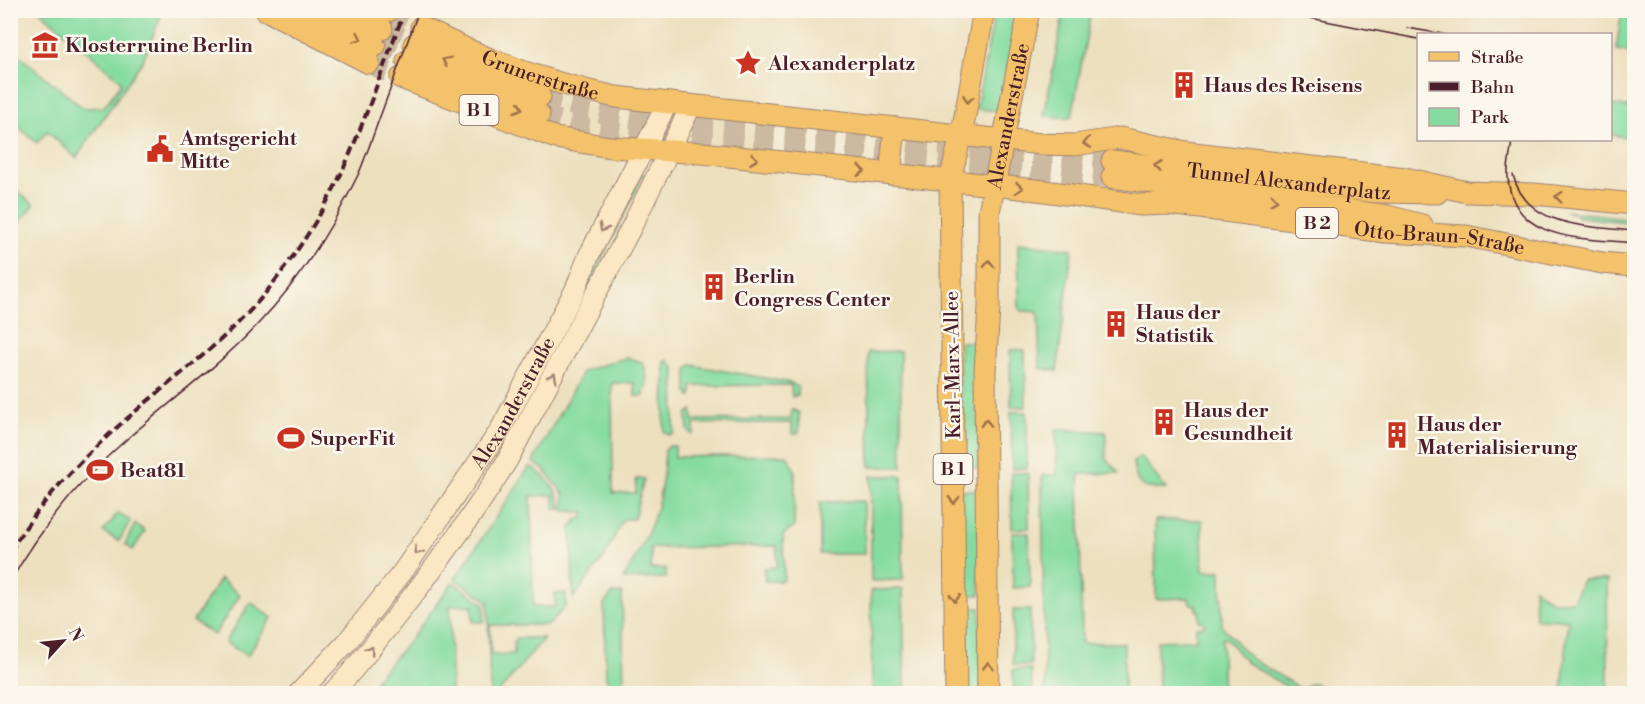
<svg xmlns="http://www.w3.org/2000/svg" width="1645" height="704" viewBox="0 0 1645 704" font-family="'Libre Bodoni',serif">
	<rect width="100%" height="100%" fill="#fbf7ec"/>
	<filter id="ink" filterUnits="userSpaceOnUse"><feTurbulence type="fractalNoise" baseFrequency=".0167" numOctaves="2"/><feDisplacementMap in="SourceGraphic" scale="12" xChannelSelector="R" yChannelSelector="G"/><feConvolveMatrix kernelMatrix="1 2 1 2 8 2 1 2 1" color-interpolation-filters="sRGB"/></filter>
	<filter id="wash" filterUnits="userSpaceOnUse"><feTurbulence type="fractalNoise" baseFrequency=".008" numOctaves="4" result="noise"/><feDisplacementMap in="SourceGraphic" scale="24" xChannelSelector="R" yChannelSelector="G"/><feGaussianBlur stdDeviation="1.35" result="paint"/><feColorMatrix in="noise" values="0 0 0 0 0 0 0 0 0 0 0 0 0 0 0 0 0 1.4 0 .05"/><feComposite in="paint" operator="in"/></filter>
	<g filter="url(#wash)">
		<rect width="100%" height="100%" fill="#ede0bf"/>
		<path fill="#86dca0" stroke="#687e66" stroke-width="1.5" d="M 40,11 L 163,11 L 143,60 L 76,158 L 47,131 L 37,143 L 11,120 L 11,49 L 83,108 L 104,107 L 121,84 L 120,80 Z
			M 995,11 L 1019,11 L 1000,111 L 976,109 Z
			M 1064,11 L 1091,11 L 1072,116 L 1066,118 L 1044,116 Z
			M 1622,11 L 1634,11 L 1634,53 L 1616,50 Z
			M 1610,105 L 1634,108 L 1634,138 L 1611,135 Z
			M 639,173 L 644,174 L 602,258 L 593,287 L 529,400 L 589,285 L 595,262 Z
			M 11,186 L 34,205 L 11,233 Z
			M 1564,211 L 1634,219 L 1634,223 L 1577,217 L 1577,214 Z
			M 1018,243 L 1072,249 L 1057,371 L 1040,368 L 1038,312 L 1021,311 L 1019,306 Z
			M 959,342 L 977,342 L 978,468 L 961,468 Z
			M 1010,350 L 1025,350 L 1026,407 L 1011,407 Z
			M 900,351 L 902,467 L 870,467 L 868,352 Z
			M 626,358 C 648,360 646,369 647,388 L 644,389 L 644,396 L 635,396 L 635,383 L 612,383 L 613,493 L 636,493 L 636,479 L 644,479 L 634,519 L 623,519 L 605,556 L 573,598 L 571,528 L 577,520 L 584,518 L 584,512 L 564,511 L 564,494 L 544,470 L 533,462 L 583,371 Z
			M 668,360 L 675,368 L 674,433 L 670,435 L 664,432 L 665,362 Z
			M 691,365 L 792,383 L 798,388 L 798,395 L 792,397 L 791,385 L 692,386 L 692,397 L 690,397 L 687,392 L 687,370 Z
			M 792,409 L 799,413 L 799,432 L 796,434 L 792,434 L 792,423 L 694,424 L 694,434 L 691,434 L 688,430 L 687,414 L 692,410 L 693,420 L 791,419 Z
			M 1011,412 L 1027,412 L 1027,468 L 1012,469 Z
			M 1056,429 L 1106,432 L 1106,458 L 1119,473 L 1079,474 L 1082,643 L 1124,643 L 1124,693 L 1045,693 L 1042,475 L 1057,475 Z
			M 669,446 L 675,446 L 675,457 L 787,455 L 795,470 L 794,527 L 783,535 L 784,579 L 780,581 L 765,581 L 764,568 L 777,567 L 777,546 L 651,548 L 651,569 L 666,569 L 666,578 L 623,579 C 652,531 662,507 665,450 Z
			M 1139,457 L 1142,458 L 1166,489 C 1142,489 1136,488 1133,462 Z
			M 530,466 C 545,476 560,491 561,509 L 554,509 L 554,495 L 531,496 L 533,607 L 555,607 L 555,593 L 566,593 L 566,605 L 549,625 L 490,625 L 491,655 L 514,654 L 514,641 L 517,638 L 544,638 L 498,693 L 490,693 L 488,601 L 455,579 Z
			M 1011,473 L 1028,473 L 1029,528 L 1012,529 Z
			M 871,476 L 902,476 L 903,580 L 871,581 Z
			M 961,490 L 978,490 L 980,595 L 963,595 Z
			M 864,501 L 865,554 L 820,554 L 820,502 Z
			M 118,513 L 130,521 L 119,541 L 103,532 Z
			M 1155,520 L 1202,520 L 1203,571 L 1221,571 L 1222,626 L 1250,658 L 1301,689 L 1311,684 L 1317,684 L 1317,693 L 1297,693 L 1246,662 L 1226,638 L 1222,639 L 1222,693 L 1158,693 L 1157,641 L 1196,640 L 1196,627 L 1204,626 L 1204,622 L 1199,621 L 1199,610 L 1196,610 L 1196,605 L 1190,604 L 1189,598 L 1156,599 Z
			M 135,524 L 145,531 L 133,550 L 125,544 Z
			M 1012,533 L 1029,533 L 1030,587 L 1013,588 Z
			M 220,579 L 240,595 L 214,635 L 193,621 Z
			M 1582,580 L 1607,580 L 1608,693 L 1562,693 L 1568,620 L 1535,619 L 1534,588 L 1552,601 L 1573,601 Z
			M 453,582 L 484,604 L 484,622 L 473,622 L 472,605 L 450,606 L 451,693 L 392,693 L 375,680 L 410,640 Z
			M 903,589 L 905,693 L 872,693 L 871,590 Z
			M 622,593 L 624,693 L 760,692 L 760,693 L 618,693 L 606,678 L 604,604 L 612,594 Z
			M 251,602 L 272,618 L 247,656 L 225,642 Z
			M 963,608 L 980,608 L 981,693 L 964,693 Z
			M 1013,610 L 1030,610 L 1031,665 L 1013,665 Z
			M 1031,669 L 1032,693 L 1014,693 L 1013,670 Z"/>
	</g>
	<g filter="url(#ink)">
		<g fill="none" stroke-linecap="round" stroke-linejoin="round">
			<path stroke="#ccb9a1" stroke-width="21" stroke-dasharray="21 10" stroke-linecap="butt" d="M 388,11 L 421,27
				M 382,29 L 414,44
				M 375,46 L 407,61
				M 369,63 L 401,78
				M 540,97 L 613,115 L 680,125 L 847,136 L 1112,161
				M 539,115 L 587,129 L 635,136 L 1112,177"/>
			<defs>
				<g id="secondary">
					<path id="s1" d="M 298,694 L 346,643 L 404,570 L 499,432 L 575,290 L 589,255 L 667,104"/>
					<path d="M 331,694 C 353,672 372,647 391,623 C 433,571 472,517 507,461 L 632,226 L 691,106"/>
				</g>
				<g id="primary">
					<path d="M 266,10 L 369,63"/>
					<path d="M 303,10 L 375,46"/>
					<path d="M 344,10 L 382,29"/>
					<path d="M 387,10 L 388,11"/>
					<path id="s2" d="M 421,27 C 482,59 548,83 616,97 L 1041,144 L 1075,145 L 1120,138 L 1186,152 L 1405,178 L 1467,192 L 1534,194 L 1634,204"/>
					<path d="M 414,44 L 482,77 L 540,97"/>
					<path d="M 407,61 L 458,87 L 539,115"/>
					<path id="s3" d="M 401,78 L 556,138 L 610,147 L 702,153 L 1045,191 L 1141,205 L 1169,204 L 1385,232 L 1466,236 L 1602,263 L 1634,266"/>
					<path id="s4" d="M 1112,161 L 1377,192 L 1437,193"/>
					<path d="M 890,174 L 895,128"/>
					<path d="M 1112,177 L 1388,216 L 1422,225"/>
					<path d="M 956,694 L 950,180 L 963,127 L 984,10"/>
					<path id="s5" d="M 988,694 L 985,371 L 989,308 L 989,212 L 1029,10"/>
				</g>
			</defs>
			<use href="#secondary" stroke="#9c8075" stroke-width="22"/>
			<use href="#primary" stroke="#9c8075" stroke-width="23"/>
			<use href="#secondary" stroke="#fbe7c3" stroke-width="20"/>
			<use href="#primary" stroke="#f4c26a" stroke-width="21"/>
			<path stroke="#4a1f2b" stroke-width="1.5" d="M 1269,10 L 1418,39
				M 1407,28 L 1443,34
				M 1512,140 C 1511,152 1507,165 1508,177 C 1512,243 1586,238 1634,243
				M 1513,175 C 1527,229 1590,226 1634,231
				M 10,582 C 41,528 81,479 128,438 C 172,400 218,367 258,324 C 300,280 333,227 359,173 C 366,156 372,139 378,122 C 392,85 405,48 419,10"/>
			<path stroke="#4a1f2b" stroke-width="4" stroke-dasharray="9 4.5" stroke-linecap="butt" d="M 10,552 C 42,497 89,451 137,410 C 182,372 230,337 267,291 C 298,252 326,209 346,163 C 368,113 385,61 405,10"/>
		</g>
		<defs><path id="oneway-chevron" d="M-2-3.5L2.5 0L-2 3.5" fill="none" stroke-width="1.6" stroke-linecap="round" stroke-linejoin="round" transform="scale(1.5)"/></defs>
		<g stroke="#9f704a">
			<use href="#oneway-chevron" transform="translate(358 38) rotate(26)"/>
			<use href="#oneway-chevron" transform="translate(446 61) rotate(-154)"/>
			<use href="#oneway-chevron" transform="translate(968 99) rotate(100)"/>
			<use href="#oneway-chevron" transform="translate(519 108) rotate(19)"/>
			<use href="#oneway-chevron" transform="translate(1087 143) rotate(169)"/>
			<use href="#oneway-chevron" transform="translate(754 159) rotate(7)"/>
			<use href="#oneway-chevron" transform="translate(1158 166) rotate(-173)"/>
			<use href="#oneway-chevron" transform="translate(861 171) rotate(6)"/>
			<use href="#oneway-chevron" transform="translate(1019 188) rotate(6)"/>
			<use href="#oneway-chevron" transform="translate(1559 197) rotate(-174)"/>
			<use href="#oneway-chevron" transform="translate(1274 200) rotate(9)"/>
			<use href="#oneway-chevron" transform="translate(989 264) rotate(-90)"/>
			<use href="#oneway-chevron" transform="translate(986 423) rotate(-91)"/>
			<use href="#oneway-chevron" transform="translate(954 500) rotate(90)"/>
			<use href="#oneway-chevron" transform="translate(955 598) rotate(89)"/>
			<use href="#oneway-chevron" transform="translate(988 666) rotate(-91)"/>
		</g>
		<g stroke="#a28377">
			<use href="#oneway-chevron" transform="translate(603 228) rotate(117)"/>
			<use href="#oneway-chevron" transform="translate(553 377) rotate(-62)"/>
			<use href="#oneway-chevron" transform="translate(418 551) rotate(126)"/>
			<use href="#oneway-chevron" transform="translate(370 650) rotate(-51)"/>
		</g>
	</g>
	<defs>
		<symbol id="museum-bare" viewBox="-9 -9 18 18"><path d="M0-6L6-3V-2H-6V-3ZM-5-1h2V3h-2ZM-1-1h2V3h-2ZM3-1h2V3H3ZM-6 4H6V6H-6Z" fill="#c8321e" stroke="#fbf7ec" stroke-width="2.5" paint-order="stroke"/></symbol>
		<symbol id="sight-bare" viewBox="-9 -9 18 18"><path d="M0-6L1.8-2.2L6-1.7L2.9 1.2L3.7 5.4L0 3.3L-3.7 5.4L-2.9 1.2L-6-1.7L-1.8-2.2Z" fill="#c8321e" stroke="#fbf7ec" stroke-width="2.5" paint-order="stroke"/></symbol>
		<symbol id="building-bare" viewBox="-9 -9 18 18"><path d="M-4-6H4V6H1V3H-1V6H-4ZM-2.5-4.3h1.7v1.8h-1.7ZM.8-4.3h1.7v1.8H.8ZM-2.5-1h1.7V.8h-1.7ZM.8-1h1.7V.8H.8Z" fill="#c8321e" stroke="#fbf7ec" stroke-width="2.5" paint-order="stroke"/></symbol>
		<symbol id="civic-bare" viewBox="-9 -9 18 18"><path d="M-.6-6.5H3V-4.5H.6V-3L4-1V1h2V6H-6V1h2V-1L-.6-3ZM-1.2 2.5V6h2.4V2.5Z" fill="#c8321e" stroke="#fbf7ec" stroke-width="2.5" paint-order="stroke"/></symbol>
		<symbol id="stadium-bare" viewBox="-9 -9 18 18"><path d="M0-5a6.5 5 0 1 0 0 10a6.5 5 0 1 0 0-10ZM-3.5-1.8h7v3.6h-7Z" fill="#c8321e" stroke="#fbf7ec" stroke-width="2.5" paint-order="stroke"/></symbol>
	</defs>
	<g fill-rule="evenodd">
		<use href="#museum-bare" x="26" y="26" width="38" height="38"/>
		<use href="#sight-bare" x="729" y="44" width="38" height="38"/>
		<use href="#building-bare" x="1165" y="66" width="38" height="38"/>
		<use href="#civic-bare" x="141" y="130" width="38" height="38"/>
		<use href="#building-bare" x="695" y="268" width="38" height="38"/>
		<use href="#building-bare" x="1097" y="305" width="38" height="38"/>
		<use href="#building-bare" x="1145" y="403" width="38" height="38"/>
		<use href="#building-bare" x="1378" y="416" width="38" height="38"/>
		<use href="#stadium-bare" x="272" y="419" width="38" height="38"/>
		<use href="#stadium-bare" x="81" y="451" width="38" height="38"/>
	</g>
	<g text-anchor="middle" stroke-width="5" stroke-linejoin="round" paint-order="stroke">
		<g fill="#fbf7ec" stroke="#7f6065" stroke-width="1.5">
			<rect x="459.5" y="95" width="39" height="30" rx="4.5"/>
			<rect x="1296" y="208" width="42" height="30" rx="4.5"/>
			<rect x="933.5" y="454" width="39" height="30" rx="4.5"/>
		</g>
		<g font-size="18" font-weight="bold" fill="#4a1f2b">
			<text x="479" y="116">B 1</text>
			<text x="1317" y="229">B 2</text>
			<text x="953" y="475">B 1</text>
		</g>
		<g font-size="20" font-weight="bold" fill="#4a1f2b" stroke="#fbf7ec" text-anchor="start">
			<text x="65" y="52">Klosterruine Berlin</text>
			<text x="768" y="70">Alexanderplatz</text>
			<text x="1204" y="92">Haus des Reisens</text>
			<text x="180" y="145">Amtsgericht<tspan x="180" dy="23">Mitte</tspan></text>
			<text x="734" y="283">Berlin<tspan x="734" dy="23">Congress Center</tspan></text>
			<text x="1136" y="319">Haus der<tspan x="1136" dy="23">Statistik</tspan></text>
			<text x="1184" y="417">Haus der<tspan x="1184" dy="23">Gesundheit</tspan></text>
			<text x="1417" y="431">Haus der<tspan x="1417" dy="23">Materialisierung</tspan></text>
			<text x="311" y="445">SuperFit</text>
			<text x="120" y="477">Beat81</text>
		</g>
		<g font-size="20" fill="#4a1f2b" stroke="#fbf7ec">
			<text dy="7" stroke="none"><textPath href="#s2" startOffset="129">Grunerstraße</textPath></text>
			<text dy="7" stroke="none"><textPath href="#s5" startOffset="580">Alexanderstraße</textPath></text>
			<text dy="7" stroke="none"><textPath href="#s4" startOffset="178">Tunnel Alexanderplatz</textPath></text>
			<text dy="7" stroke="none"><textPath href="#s3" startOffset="1056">Otto-Braun-Straße</textPath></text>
			<text transform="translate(952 365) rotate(-91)" y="7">Karl-Marx-Allee</text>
			<text dy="7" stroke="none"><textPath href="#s1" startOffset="363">Alexanderstraße</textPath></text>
		</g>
	</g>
	<rect width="1645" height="704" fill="none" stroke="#fbf7ec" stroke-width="36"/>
	<rect x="1417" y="33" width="195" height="108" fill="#fbf7ec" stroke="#b4a19f" stroke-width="1.5"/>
	<rect x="1429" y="52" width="30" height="9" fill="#f4c26a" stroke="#b4a19f" stroke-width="1.5"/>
	<text x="1471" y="63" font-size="18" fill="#4a1f2b">Straße</text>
	<rect x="1429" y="82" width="30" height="9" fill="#4a1f2b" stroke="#b4a19f" stroke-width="1.5"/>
	<text x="1471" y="93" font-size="18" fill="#4a1f2b">Bahn</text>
	<rect x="1429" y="108" width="30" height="18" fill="#86dca0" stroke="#b4a19f" stroke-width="1.5"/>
	<text x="1471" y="123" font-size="18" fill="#4a1f2b">Park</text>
	<g transform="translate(63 641) rotate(63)" stroke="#fbf7ec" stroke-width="4.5" paint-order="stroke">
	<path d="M0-4.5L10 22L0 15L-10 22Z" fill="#4a1f2b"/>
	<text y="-9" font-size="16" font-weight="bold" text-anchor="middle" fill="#4a1f2b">N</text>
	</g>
</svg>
